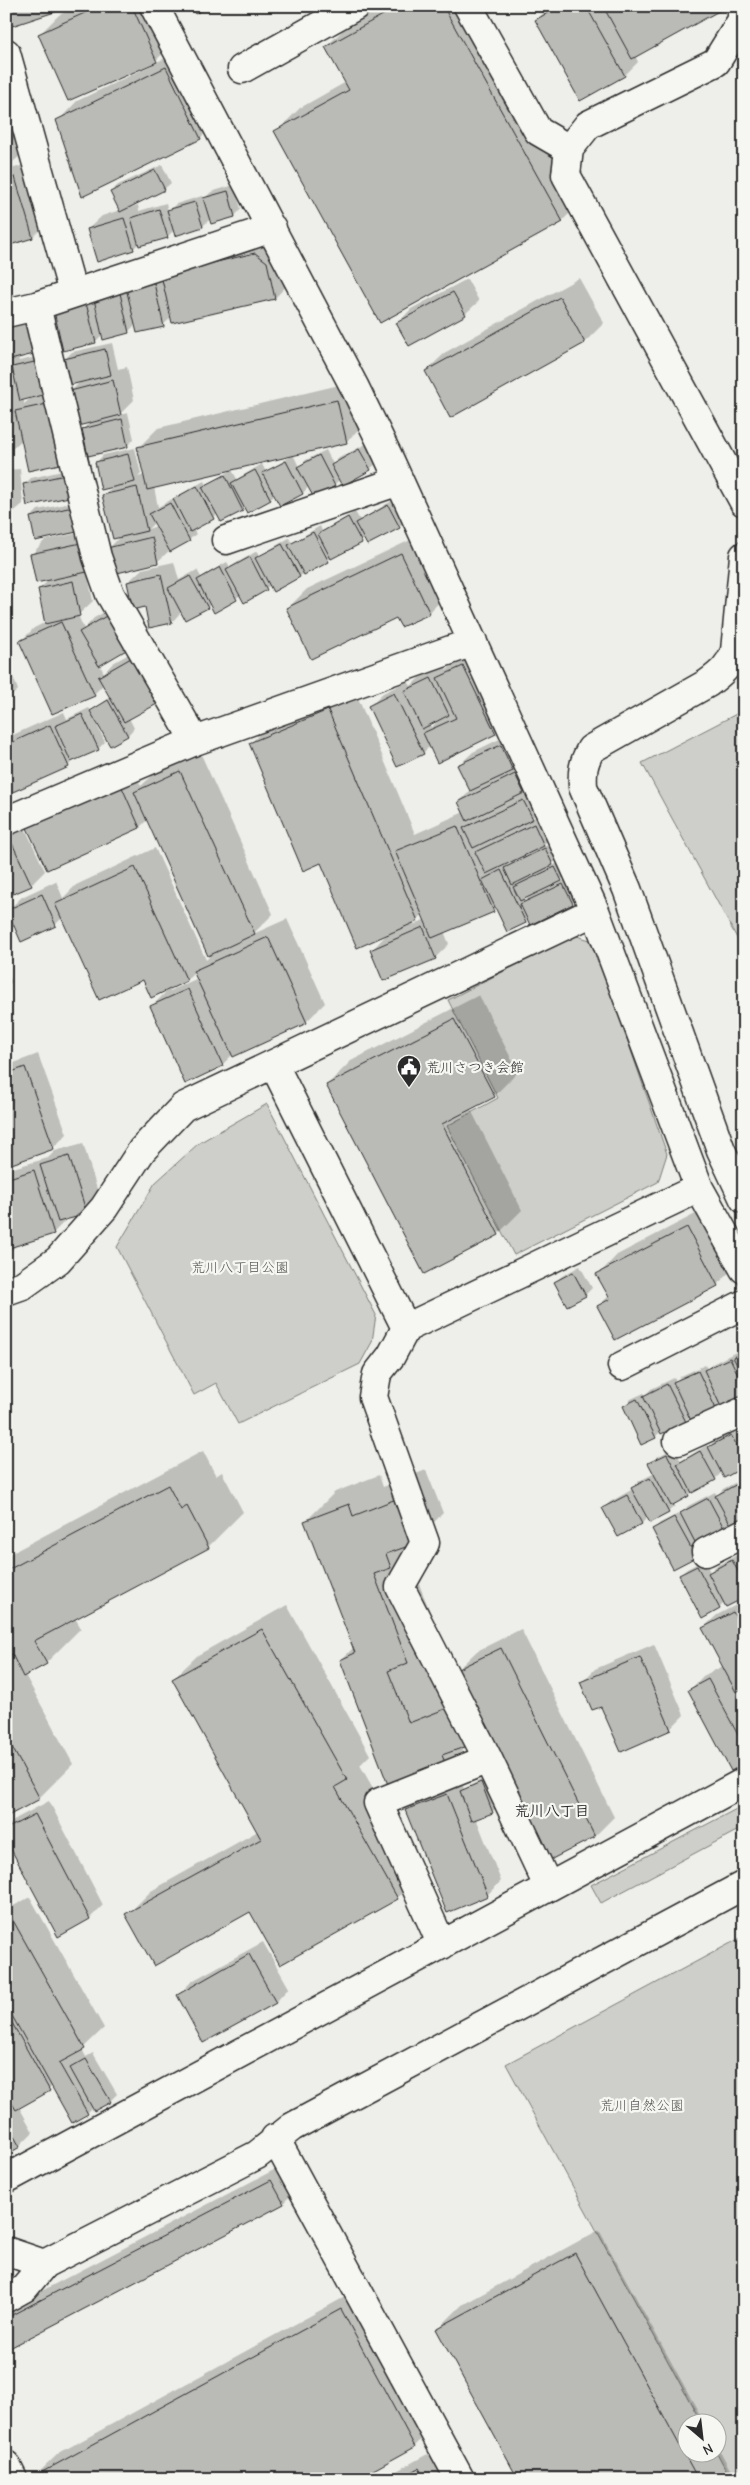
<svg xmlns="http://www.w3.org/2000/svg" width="750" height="2485" viewBox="0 0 750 2485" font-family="'Comic Neue','Klee One',sans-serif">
	<rect width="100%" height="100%" fill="#eeeeea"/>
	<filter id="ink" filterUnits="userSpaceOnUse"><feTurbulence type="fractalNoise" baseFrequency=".02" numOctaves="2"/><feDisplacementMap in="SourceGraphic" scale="10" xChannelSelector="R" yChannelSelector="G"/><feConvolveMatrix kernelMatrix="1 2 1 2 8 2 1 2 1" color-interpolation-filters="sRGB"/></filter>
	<g filter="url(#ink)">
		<path fill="#cececa" stroke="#7c7c7a" d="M 744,710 L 744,951 L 642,763 Z
			M 574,935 L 593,941 L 667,1154 L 658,1182 L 514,1255 L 447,1126 L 498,1098 L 448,1000 Z
			M 267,1104 L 376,1315 L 372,1342 L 360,1364 L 238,1424 L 216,1383 L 194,1395 L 117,1247 L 155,1183 L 199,1143 Z
			M 744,1805 L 744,1827 L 601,1903 L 591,1885 Z
			M 744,1936 L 744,2479 L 731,2479 L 717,2453 L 718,2422 L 701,2422 L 506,2064 Z"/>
		<path fill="#0003" fill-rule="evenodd" d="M 78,6 L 160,6 L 176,41 L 152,64 L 186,49 L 220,118 L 200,138 L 58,121 L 77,101 L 152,65 L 151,63 L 40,34 L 59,15 Z
			M 381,6 L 481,6 L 586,197 L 562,221 L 276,132 L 300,108 L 346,82 L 326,47 L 350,23 Z
			M 550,6 L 724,6 L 635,55 L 638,62 L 625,75 L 537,20 Z
			M 6,97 L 21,155 L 6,168 Z
			M 28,164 L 46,224 L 33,237 L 6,229 L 6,170 Z
			M 162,165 L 171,183 L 164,189 L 130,208 L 138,205 L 139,211 L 166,203 L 168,211 L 176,204 L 202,196 L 203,200 L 211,192 L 234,185 L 241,209 L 235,216 L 210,219 L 203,226 L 174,230 L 167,237 L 139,243 L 133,249 L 88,229 L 102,216 L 120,210 L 111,192 L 118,185 Z
			M 275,234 L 294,278 L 275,298 L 172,317 L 163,325 L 136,324 L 128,332 L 103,334 L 95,342 L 55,312 Z
			M 6,266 L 9,278 L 6,281 Z
			M 579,278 L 604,323 L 585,342 L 450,416 L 426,371 L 446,352 Z
			M 467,279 L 479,301 L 465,314 L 398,323 L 411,309 Z
			M 6,317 L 19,361 L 46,355 L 73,449 L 59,463 L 22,440 L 6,454 ZM 32,397 L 24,404 L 24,399 Z
			M 112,343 L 118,369 L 127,367 L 134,400 L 119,415 L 128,413 L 134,439 L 128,445 L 83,429 L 91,421 L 71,391 L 81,381 L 65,359 L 72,352 Z
			M 356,381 L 366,422 L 346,442 L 293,454 L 299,467 L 306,460 L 326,450 L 333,464 L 339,458 L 366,444 L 377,463 L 370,469 L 340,479 L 334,485 L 309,486 L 303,493 L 280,504 L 275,494 L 270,499 L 245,507 L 222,521 L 218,514 L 193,529 L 196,534 L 189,540 L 170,550 L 157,562 L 108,549 L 121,536 L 104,496 L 114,485 L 97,462 L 103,455 L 135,448 L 141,474 L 138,477 L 145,475 L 139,447 L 158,428 ZM 293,455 L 266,472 L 262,464 L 237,479 L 232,470 L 206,485 L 204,481 L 158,507 L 154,487 ZM 155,522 L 157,526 L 148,529 Z
			M 20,469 L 23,504 L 6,518 L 6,470 Z
			M 71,469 L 28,505 L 24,485 L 31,478 Z
			M 395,499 L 406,520 L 399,527 L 365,538 L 300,576 L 271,585 L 244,601 L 241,595 L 214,611 L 211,604 L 207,607 L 182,611 L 172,622 L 150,627 L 146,606 L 128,582 L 142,569 L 174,562 L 179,580 L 197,570 L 201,577 L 227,562 L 230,567 L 257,551 L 259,556 L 289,538 L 292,543 L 320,526 L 322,531 L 355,512 L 360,520 Z
			M 79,501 L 83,524 L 31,517 L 38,510 Z
			M 95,530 L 100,557 L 87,571 L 93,601 L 78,615 L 84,629 L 94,618 L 122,602 L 100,665 L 104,673 L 113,663 L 145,645 L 170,689 L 156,703 L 129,718 L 134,728 L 128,735 L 111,744 L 98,722 L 96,723 L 105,742 L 98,749 L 74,760 L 68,766 L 6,794 L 6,738 L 64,712 L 67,719 L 89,708 L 91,711 L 111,697 L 104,684 L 94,694 L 20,642 L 34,628 L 46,622 L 39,589 L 50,579 L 32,554 L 45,540 Z
			M 421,535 L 448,593 L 429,613 L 288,608 L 307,589 Z
			M 477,653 L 508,719 L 495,733 L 430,746 L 423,753 L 369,706 L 383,693 L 408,681 L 411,686 L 419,678 L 445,665 L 447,670 L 452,665 ZM 438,720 L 433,726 L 431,727 L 429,724 Z
			M 6,658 L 18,690 L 6,701 Z
			M 353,686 L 415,834 L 464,812 L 459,802 L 471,790 L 459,765 L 473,752 L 514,732 L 537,779 L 523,793 L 537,787 L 545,804 L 531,819 L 548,811 L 557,831 L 540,848 L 552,842 L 559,857 L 550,867 L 562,861 L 568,873 L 558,883 L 570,878 L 579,896 L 572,903 L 528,919 L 525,922 L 497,907 L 493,911 L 444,931 L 449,944 L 435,958 L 384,979 L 372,950 L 389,932 L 322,862 L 250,744 L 274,719 ZM 515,859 L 508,865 L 507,862 ZM 524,878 L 517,884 L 516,881 ZM 531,895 L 525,901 L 524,898 ZM 423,914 L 426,919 L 413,925 Z
			M 200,752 L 273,914 L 253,934 L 287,919 L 325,1003 L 306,1022 L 233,1054 L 222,1065 L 151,1007 L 169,989 L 170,991 L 198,978 L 195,972 L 187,980 L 144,978 L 63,917 L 55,925 L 8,910 L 22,897 L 56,881 L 63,898 L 76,885 L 155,848 L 206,960 L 214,952 L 148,819 L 140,827 L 48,869 L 29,828 L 43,814 L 134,772 L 141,786 L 155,773 Z
			M 25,828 L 45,871 L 31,885 L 6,896 L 6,837 Z
			M 6,935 L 10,943 L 6,946 Z
			M 6,969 L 12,982 L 6,988 Z
			M 479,995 L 518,1072 L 494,1096 L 470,1108 L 522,1210 L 498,1234 L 327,1085 L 351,1061 Z
			M 38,1054 L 67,1134 L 53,1148 L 6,1165 L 6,1066 Z
			M 83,1143 L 100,1199 L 86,1213 L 67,1219 L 53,1233 L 18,1244 L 6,1255 L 6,1170 L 48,1158 L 55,1151 Z
			M 707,1208 L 736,1265 L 717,1285 L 598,1306 L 609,1296 L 598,1275 L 617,1255 Z
			M 580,1266 L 592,1288 L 585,1295 L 555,1282 L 562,1276 Z
			M 744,1349 L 744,1395 L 716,1410 L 690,1415 L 685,1421 L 661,1431 L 655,1437 L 624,1406 L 631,1399 L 644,1393 L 645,1395 L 651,1389 L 674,1378 L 676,1381 L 681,1376 L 705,1365 L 707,1369 L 712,1364 L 736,1352 L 738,1354 Z
			M 738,1429 L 741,1434 L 744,1431 L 744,1466 L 722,1472 L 715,1479 L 674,1503 L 675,1506 L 668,1512 L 648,1517 L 642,1523 L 618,1536 L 604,1508 L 610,1502 L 633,1489 L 639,1481 L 655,1473 L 650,1464 L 657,1457 L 674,1448 L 681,1461 L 707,1445 L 708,1448 L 716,1440 Z
			M 203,1451 L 216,1476 L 222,1472 L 243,1512 L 208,1547 L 75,1618 L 81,1628 L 46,1663 L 25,1675 L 73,1764 L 39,1798 L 6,1815 L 6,1556 Z
			M 426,1470 L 443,1513 L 406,1551 L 438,1632 L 421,1649 L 439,1694 L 464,1684 L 457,1670 L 477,1651 L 521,1629 L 614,1817 L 595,1836 L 551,1859 L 476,1737 L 446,1767 L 341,1660 L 354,1647 L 305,1522 L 335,1492 L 379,1475 L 383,1487 Z
			M 744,1478 L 744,1517 L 731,1523 L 695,1556 L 654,1529 L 660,1523 L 682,1512 L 688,1506 L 715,1492 L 717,1496 L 723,1489 Z
			M 739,1554 L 742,1562 L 744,1560 L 744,1596 L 725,1602 L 719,1608 L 680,1575 L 687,1569 L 704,1560 L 710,1572 L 716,1566 Z
			M 744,1601 L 744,1686 L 735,1691 L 744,1707 L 744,1763 L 690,1690 L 703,1676 L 723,1666 L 703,1628 L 717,1615 Z
			M 287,1605 L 370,1755 L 360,1765 L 421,1874 L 397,1898 L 251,1910 L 127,1915 L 151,1891 L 258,1831 L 173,1679 L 198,1655 Z
			M 654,1644 L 684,1715 L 670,1729 L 602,1705 L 582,1682 L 595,1669 Z
			M 488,1776 L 499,1805 L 492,1812 L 476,1818 L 501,1881 L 487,1895 L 407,1810 L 420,1797 L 461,1781 L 464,1789 Z
			M 49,1801 L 103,1905 L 90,1918 L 58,1935 L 6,1837 L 6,1828 L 17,1818 Z
			M 30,1897 L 104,2028 L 82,2049 L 86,2057 L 93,2053 L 117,2094 L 110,2101 L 93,2107 L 87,2113 L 53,2086 L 19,2107 L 33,2132 L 19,2146 L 6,2153 L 6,1910 Z
			M 263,1942 L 289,1988 L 276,2002 L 204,2042 L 178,1995 L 192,1981 Z
			M 291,2161 L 303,2184 L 283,2203 L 6,2348 L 7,2309 Z
			M 599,2230 L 704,2422 L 688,2422 L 688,2452 L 718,2452 L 718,2447 L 735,2479 L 519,2479 L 438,2329 L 462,2305 Z
			M 365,2286 L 439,2422 L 415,2446 L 354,2479 L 34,2477 L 59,2453 Z
			M 444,2445 L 462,2479 L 382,2479 Z"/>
		<path fill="#babab7" stroke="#2b2b2b" d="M 6,6 L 73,6 L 6,28 Z
			M 100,6 L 132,6 L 157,62 L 68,101 L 38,34 Z
			M 191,6 L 209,6 L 195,14 Z
			M 399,6 L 443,6 L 563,222 L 380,323 L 274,131 L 349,90 L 325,47 Z
			M 560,6 L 586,6 L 625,76 L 580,101 L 535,20 Z
			M 603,6 L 725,6 L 726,7 L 632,59 Z
			M 166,67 L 201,139 L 82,197 L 56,120 Z
			M 155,170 L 165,190 L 120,212 L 110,192 Z
			M 15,177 L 33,238 L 10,245 L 6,233 L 6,179 Z
			M 228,191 L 235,217 L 211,224 L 203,198 Z
			M 195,202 L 203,227 L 175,236 L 167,210 Z
			M 159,209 L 168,238 L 139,246 L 131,218 Z
			M 124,218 L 134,250 L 97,262 L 87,229 Z
			M 255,253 L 267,262 L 275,299 L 172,323 L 161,275 Z
			M 154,283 L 164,327 L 137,333 L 126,288 Z
			M 453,292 L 466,315 L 409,346 L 396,323 Z
			M 120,293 L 129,333 L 103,340 L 94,299 Z
			M 560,297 L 585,343 L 450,418 L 425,371 Z
			M 86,303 L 96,343 L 63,351 L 54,311 Z
			M 30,319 L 38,353 L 6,361 L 6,324 Z
			M 105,349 L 111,375 L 70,385 L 64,359 Z
			M 39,361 L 47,394 L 20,401 L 12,367 Z
			M 113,380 L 121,415 L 78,426 L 70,391 Z
			M 337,400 L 347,443 L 147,490 L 137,447 Z
			M 47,404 L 60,464 L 28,471 L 15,411 Z
			M 122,419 L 128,447 L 88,456 L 82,429 Z
			M 6,434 L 9,455 L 6,455 Z
			M 359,449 L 371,470 L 342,486 L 331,465 Z
			M 128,454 L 135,482 L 101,490 L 95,462 Z
			M 319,455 L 335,486 L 314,498 L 297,467 Z
			M 286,461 L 303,494 L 280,506 L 262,473 Z
			M 255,470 L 271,500 L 247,513 L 231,483 Z
			M 65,475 L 69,497 L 27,506 L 23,484 Z
			M 225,475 L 243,511 L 221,522 L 202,487 Z
			M 6,482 L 10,519 L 6,519 Z
			M 197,486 L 214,519 L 190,532 L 173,499 Z
			M 137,487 L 147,531 L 113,539 L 102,495 Z
			M 170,503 L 190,541 L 170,552 L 149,514 Z
			M 388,505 L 400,528 L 367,545 L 355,523 Z
			M 72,507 L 77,532 L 35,541 L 30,517 Z
			M 348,517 L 362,543 L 331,559 L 318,534 Z
			M 313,532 L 329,562 L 304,575 L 288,545 Z
			M 152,537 L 158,563 L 113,574 L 107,548 Z
			M 81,543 L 87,572 L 36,583 L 30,554 Z
			M 282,544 L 300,577 L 273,592 L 255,558 Z
			M 401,553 L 430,614 L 401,627 L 396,618 L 311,659 L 286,608 Z
			M 250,557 L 267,590 L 244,603 L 226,570 Z
			M 220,567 L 237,600 L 214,613 L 197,580 Z
			M 161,574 L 172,623 L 149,628 L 145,607 L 133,610 L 127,582 Z
			M 190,576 L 208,608 L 185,620 L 168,588 Z
			M 73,581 L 80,616 L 45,624 L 38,589 Z
			M 108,615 L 128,649 L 99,666 L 79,632 Z
			M 61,622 L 95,696 L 52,714 L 19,641 Z
			M 131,658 L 157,704 L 124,722 L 98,677 Z
			M 463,666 L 496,734 L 437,763 L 423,733 L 456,718 L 437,678 Z
			M 431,678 L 449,715 L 422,729 L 404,691 Z
			M 394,693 L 424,754 L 397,767 L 368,706 Z
			M 108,700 L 128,736 L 110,746 L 90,711 Z
			M 328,710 L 418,921 L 357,948 L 321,863 L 303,871 L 249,743 Z
			M 82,714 L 99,750 L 71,762 L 55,726 Z
			M 50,725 L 69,767 L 6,795 L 6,745 Z
			M 501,745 L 513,771 L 470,791 L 457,765 Z
			M 180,771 L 255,934 L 208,956 L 134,792 Z
			M 515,774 L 524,793 L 467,821 L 458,802 Z
			M 121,785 L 140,828 L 47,870 L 27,828 Z
			M 523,800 L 533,819 L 473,848 L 463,828 Z
			M 534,824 L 544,846 L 486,874 L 475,852 Z
			M 457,826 L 494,912 L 432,938 L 395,851 Z
			M 11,841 L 32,886 L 6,897 L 6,843 Z
			M 545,848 L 553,865 L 512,885 L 504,868 Z
			M 135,867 L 187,981 L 151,998 L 143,980 L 99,1000 L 55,904 Z
			M 555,867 L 562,881 L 520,901 L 513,887 Z
			M 501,870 L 526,923 L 507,932 L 482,880 Z
			M 563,884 L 573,904 L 530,925 L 520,904 Z
			M 42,894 L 56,926 L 21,942 L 7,910 Z
			M 423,927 L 436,959 L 383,981 L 370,950 Z
			M 268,937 L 307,1023 L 233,1057 L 193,971 Z
			M 188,989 L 223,1066 L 185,1084 L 150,1006 Z
			M 454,1019 L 495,1097 L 442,1124 L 499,1235 L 424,1274 L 326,1085 Z
			M 25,1067 L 54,1149 L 6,1166 L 6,1074 Z
			M 69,1156 L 87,1214 L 58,1222 L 40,1165 Z
			M 34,1170 L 54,1234 L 9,1248 L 6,1238 L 6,1179 Z
			M 687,1227 L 718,1286 L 615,1340 L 597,1306 L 610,1299 L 596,1274 Z
			M 573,1272 L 586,1296 L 567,1306 L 554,1282 Z
			M 744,1352 L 744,1379 L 733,1357 Z
			M 730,1358 L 744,1387 L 744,1396 L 721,1407 L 704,1370 Z
			M 698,1371 L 717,1411 L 692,1423 L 673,1382 Z
			M 667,1384 L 686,1422 L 661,1434 L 643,1396 Z
			M 637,1399 L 656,1438 L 641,1445 L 623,1406 Z
			M 744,1432 L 744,1446 L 738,1435 Z
			M 731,1435 L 744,1458 L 744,1467 L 724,1478 L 708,1447 Z
			M 700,1451 L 716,1480 L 692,1493 L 677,1464 Z
			M 667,1454 L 689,1496 L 671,1506 L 648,1463 Z
			M 650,1478 L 669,1513 L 650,1523 L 631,1488 Z
			M 741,1482 L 744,1488 L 744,1519 L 731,1525 L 715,1496 Z
			M 168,1485 L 181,1510 L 187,1506 L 209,1548 L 34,1641 L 47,1664 L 23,1677 L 12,1654 L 6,1656 L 6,1571 Z
			M 627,1495 L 642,1524 L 618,1537 L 602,1508 Z
			M 708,1498 L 725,1530 L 697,1546 L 680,1513 Z
			M 396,1499 L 414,1544 L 386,1554 L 391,1568 L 374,1574 L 408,1663 L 388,1671 L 409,1723 L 455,1705 L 470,1745 L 442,1755 L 447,1768 L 390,1790 L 340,1660 L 355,1653 L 304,1521 L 349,1504 L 353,1516 Z
			M 674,1517 L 696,1557 L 673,1569 L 652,1529 Z
			M 732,1560 L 744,1583 L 744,1598 L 726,1607 L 708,1573 Z
			M 697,1566 L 720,1609 L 702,1619 L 679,1575 Z
			M 733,1612 L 744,1632 L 744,1688 L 736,1692 L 702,1628 Z
			M 262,1629 L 347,1780 L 335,1787 L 398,1899 L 280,1965 L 250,1912 L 154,1966 L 125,1914 L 261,1839 L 172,1679 Z
			M 501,1648 L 595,1837 L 550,1860 L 456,1670 Z
			M 640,1657 L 671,1730 L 621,1752 L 601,1707 L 592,1710 L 580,1682 Z
			M 708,1679 L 744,1746 L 744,1764 L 731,1771 L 688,1690 Z
			M 6,1736 L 40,1799 L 6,1817 Z
			M 481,1782 L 493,1813 L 471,1821 L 460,1791 Z
			M 447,1794 L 488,1896 L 447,1913 L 405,1810 Z
			M 35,1814 L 90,1919 L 58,1937 L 6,1840 L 6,1829 Z
			M 10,1915 L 85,2049 L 59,2063 L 88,2114 L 72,2123 L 6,2005 L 6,1918 Z
			M 249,1954 L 276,2003 L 203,2043 L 177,1995 Z
			M 6,2012 L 50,2091 L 16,2110 L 6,2093 Z
			M 86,2059 L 111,2102 L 94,2111 L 70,2068 Z
			M 6,2122 L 20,2147 L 6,2155 Z
			M 271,2180 L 284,2204 L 6,2350 L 6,2318 Z
			M 575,2253 L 698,2479 L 518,2479 L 436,2329 Z
			M 341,2309 L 415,2447 L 357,2479 L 34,2479 L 33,2477 Z
			M 419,2468 L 425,2479 L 400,2479 Z"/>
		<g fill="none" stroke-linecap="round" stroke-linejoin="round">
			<defs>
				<path id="minor" d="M 154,6 L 355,388 L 387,454 L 595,911 L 699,1188 L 744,1269
					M 468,6 L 538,131 L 569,149
					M 742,6 L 742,20 L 716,62 L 588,125 L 569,149 L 566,175 L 744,502
					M 6,53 L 73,293
					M 242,69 L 355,6
					M 36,306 L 97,557 L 110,594 L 195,741
					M 6,313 L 36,306 L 272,228
					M 226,540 L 399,481
					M 744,556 L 735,651 C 730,666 720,674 708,683 L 591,749 C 583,763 582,772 583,787 L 627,889 L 721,1150 L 744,1199
					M 6,821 L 195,741 L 473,642
					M 274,1065 L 406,1328 L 699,1188
					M 6,1291 L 23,1285 L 58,1260 L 104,1208 L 142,1150 L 183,1107 L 595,911
					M 406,1328 L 391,1356 L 377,1374 L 373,1397 L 425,1543 L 400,1587 L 488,1759 L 548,1886
					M 622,1366 L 744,1304
					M 678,1441 L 744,1411
					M 706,1552 L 744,1533
					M 442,1945 L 378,1803 L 488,1759
					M 275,2138 L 460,2479
					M 6,2179 L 744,1782
					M 6,2251 L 44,2264
					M 6,2298 L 24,2288 L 44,2264 L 257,2155 L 292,2127 L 744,1885
					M 6,2465 L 13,2479"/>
			</defs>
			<use href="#minor" stroke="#2b2b2b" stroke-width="31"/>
			<use href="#minor" stroke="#f6f6f2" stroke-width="28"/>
		</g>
	</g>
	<defs>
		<symbol id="civic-pin" viewBox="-11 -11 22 30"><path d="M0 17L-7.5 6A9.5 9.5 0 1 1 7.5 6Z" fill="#2b2b2b" stroke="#f6f6f2"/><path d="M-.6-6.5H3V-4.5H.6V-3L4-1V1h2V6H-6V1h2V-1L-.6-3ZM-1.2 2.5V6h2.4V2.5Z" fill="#fff"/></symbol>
	</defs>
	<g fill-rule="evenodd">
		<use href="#civic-pin" x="395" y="1053" width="28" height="38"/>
	</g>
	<g text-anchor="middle" stroke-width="4.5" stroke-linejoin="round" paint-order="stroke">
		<g font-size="14" fill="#2b2b2b" stroke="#f6f6f2" text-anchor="start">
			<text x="426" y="1072">荒川さつき会館</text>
		</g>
		<g font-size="14" fill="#545453" stroke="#f6f6f2">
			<text x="240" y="1272">荒川八丁目公園</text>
			<text x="642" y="2110">荒川自然公園</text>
		</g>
		<g font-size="15" font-weight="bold" fill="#2b2b2b" stroke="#f6f6f2">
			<text x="552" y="1816">荒川八丁目</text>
		</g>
	</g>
	<rect width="750" height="2485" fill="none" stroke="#f6f6f2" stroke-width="25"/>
	<rect x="12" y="12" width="725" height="2460" fill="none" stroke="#2b2b2b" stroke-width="2" filter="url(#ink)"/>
	<g transform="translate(702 2438) rotate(152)"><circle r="24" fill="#f6f6f2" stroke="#a5a5a2"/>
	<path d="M0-4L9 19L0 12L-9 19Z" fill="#2b2b2b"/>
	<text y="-8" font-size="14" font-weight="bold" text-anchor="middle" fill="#2b2b2b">N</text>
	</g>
</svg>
